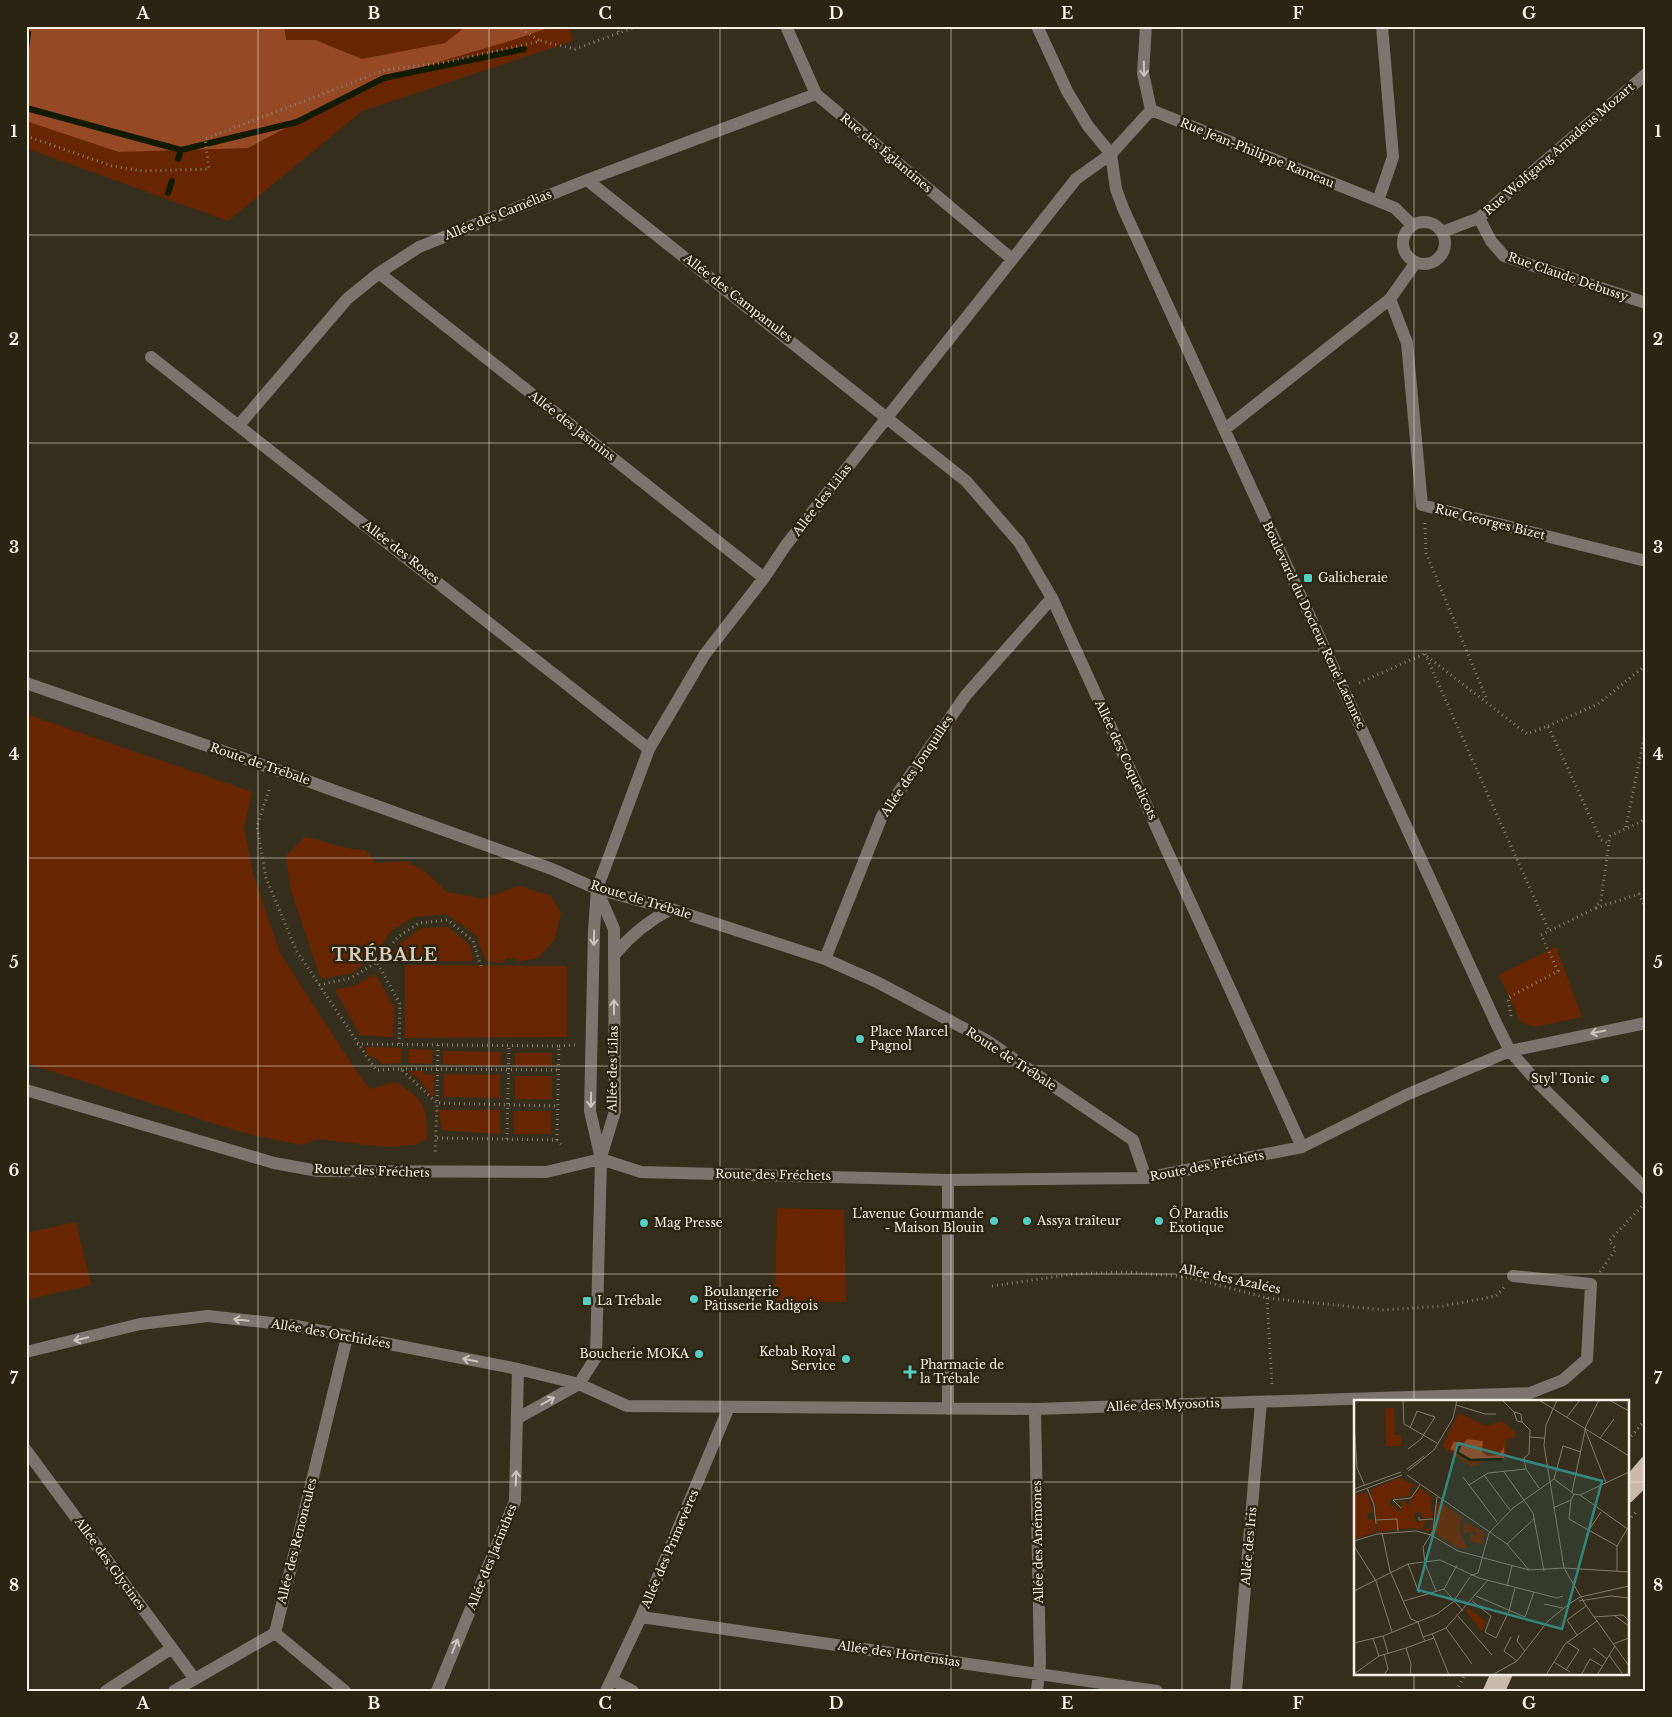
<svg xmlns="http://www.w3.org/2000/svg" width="1672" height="1717" viewBox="0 0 1672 1717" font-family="'Libre Baskerville',serif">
	<rect width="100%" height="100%" fill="#362e1d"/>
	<path fill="#682600" d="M 26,26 L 569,26 L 573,41 L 362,111 L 228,221 L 26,148 Z
		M 26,714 L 252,792 L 244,828 L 254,877 L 280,953 L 351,1063 L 370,1089 L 395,1082 C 424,1099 427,1105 427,1139 L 414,1145 L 385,1147 L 318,1139 L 302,1145 L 281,1141 L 241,1132 L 26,1063 Z
		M 305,837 C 326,841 344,850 365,850 L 376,863 L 406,861 L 423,870 L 447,892 L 483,899 L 519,886 L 551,896 L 561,913 L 555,939 L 538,958 L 517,962 L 515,958 L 507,958 L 503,963 L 486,961 L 477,936 L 447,914 L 414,917 L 391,931 L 379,950 L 353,973 L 321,979 L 291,891 L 286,856 Z
		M 448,927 L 469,944 L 474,961 L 384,962 L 401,943 L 422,928 Z
		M 1556,947 L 1582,1017 L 1534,1027 L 1521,1022 L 1499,975 Z
		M 405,965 L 567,966 L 567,1037 L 405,1038 Z
		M 375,974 L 394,1007 L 393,1037 L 360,1035 L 335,990 L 356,985 Z
		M 365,1047 L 401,1048 L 401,1063 L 383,1064 L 379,1060 L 369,1056 Z
		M 409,1049 L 433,1050 L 432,1064 L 408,1063 Z
		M 443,1051 L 501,1052 L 500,1066 L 443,1064 Z
		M 515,1053 L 552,1053 L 552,1066 L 515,1066 Z
		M 408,1071 L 422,1071 L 425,1075 L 434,1074 L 433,1098 L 418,1078 Z
		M 444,1074 L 500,1075 L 500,1098 L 444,1097 Z
		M 515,1076 L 552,1076 L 552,1099 L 515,1099 Z
		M 439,1110 L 500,1110 L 500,1134 L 442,1130 Z
		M 514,1111 L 551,1111 L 551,1134 L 514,1134 Z
		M 777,1208 L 844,1210 L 846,1302 L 775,1302 Z
		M 76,1222 L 91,1285 L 26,1300 L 26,1233 Z"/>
	<path fill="#954924" d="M 26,26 L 284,26 L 286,40 L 315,40 L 362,59 L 445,43 L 466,26 L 548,28 L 510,41 L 377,80 L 248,148 L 119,152 L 26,121 Z"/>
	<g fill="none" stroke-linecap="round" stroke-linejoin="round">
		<path stroke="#111a02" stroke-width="6" d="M 26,49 L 28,33
			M 26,108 L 181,150 L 297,122 L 384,78 L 524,49
			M 178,159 L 181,150
			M 168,193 L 172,181"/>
		<path stroke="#898274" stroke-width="3" stroke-dasharray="1 4" stroke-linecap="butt" d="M 517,26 L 540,41
			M 617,26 L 619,34
			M 26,136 L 112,166 L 143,171 L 209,169 L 205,139 L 385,70 L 441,63 L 541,41 L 575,49 L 638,26
			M 1425,523 L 1426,553 L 1487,700
			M 1425,654 L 1549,931
			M 1359,683 L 1424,654 L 1527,734 L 1548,726 L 1601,840 L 1609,843
			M 1548,726 L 1598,704 L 1646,665
			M 269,790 L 257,826 L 266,878 L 296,950 L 376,1070 L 401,1069 L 437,1103 L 435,1155
			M 1626,827 L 1646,728
			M 1596,908 L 1639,894 L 1646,909
			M 377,962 L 398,937 L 419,923 L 448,920 L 473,941 L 481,966
			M 319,985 L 351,978 L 377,962 L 400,1004 L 399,1044
			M 1511,1016 L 1508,998 L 1558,971 L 1541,935 L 1596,908 L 1601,900 L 1610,836 C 1623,829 1635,826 1646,818
			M 357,1044 L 559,1046 L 557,1140 L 436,1138
			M 438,1045 L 437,1103 L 558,1106
			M 559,1046 L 575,1045
			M 401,1069 L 558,1070
			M 507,1139 L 509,1045
			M 557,1140 L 561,1144
			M 1600,1272 L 1616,1249 L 1609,1241 L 1644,1204
			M 992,1286 L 1074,1274 L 1125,1272 L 1188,1277 L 1267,1298 L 1384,1310 L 1443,1306 L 1496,1296 L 1504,1287
			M 1267,1298 L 1272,1385
			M 1628,1440 L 1646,1419
			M 1628,1521 L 1636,1512
			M 1456,1691 L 1466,1673"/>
		<path stroke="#7c746d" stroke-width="12" d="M 786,26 L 816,94 L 1012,259
			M 1037,26 L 1067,91 L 1088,126 L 1111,154 L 1116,189 L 1123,208 L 1496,1023 L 1510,1051 L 1540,1085 L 1646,1189
			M 1146,26 L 1143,73 L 1151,110
			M 587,180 L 966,481 L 1019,542 L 1052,598 L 1302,1147
			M 1378,201 L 1393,157 L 1382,26
			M 1479,218 L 1491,241 L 1504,256 L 1646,303
			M1403 243a21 21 0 1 1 42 0a21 21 0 1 1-42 0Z
			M 1442,232 L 1479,218 L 1646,74
			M 379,273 L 764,578
			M 1390,299 L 1407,343 L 1422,505 L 1646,561
			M 151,357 L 649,749
			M 239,425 L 347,299 L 379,273 L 419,247 L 587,180 L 816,94
			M 1225,429 L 1390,299 L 1416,262
			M 26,683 L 277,770 L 552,869 L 597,889 L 671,909 L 825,959 L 877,982 L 986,1040 L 1133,1140 L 1146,1178
			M 598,892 L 614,929 L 614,955 L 615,1111 L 601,1157
			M 614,955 C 631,935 648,921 671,909
			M 825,959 L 882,816 L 966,695 L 1052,598
			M 26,1090 L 274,1163 L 318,1171 L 546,1172 L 601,1159 L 641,1172 L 948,1180 L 1146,1178 L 1302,1147 L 1406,1095 L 1510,1051 L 1646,1023
			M 948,1180 L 948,1409
			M 26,1352 L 140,1324 L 208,1316 L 291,1325 L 518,1369 L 579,1384 L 627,1406 L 1035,1409 L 1530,1393 L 1563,1380 L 1587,1359 L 1591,1284 L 1513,1276
			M 1035,1409 L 1040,1663 L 1037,1691
			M 518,1418 L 579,1384 L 596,1357 L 601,1159 L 590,1111 L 594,930 L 597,889 L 649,749 L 705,654 L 764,578 L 786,545 L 1076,179 L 1111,154 L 1151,110 L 1378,201 L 1395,208 L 1412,225
			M 26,1450 L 194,1678
			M 641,1617 L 1157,1691
			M 275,1633 L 345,1691
			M 612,1680 L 633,1691
			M 106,1691 L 172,1648
			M 174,1691 L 275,1633 L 347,1337
			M 437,1691 L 515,1501 L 518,1369
			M 606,1691 L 641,1617 L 729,1407
			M 1236,1691 L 1261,1402"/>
		<path stroke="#c8b9ab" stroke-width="12" d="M 1628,1483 L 1646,1462
			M 1628,1497 L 1646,1479
			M 1489,1691 L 1497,1673
			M 1499,1691 L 1507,1673"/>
	</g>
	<defs><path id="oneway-shaft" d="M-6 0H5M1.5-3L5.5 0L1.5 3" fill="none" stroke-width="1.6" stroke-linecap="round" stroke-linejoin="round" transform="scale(1.25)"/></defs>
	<g stroke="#cbc5bc">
		<use href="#oneway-shaft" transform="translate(1144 69) rotate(89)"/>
		<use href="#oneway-shaft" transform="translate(594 938) rotate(91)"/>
		<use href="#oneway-shaft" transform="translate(614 1007) rotate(-90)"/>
		<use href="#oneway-shaft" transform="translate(1598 1032) rotate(169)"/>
		<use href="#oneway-shaft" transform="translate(591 1100) rotate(91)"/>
		<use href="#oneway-shaft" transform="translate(241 1320) rotate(-174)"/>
		<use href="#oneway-shaft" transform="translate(81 1339) rotate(166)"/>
		<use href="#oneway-shaft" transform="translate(470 1360) rotate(-169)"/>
		<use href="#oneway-shaft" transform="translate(548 1401) rotate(-29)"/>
		<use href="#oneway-shaft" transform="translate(516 1478) rotate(-88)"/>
		<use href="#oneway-shaft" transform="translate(455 1646) rotate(-68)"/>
	</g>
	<path fill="none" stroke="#f6f1e6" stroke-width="1" stroke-opacity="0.55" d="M 258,26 L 258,1691M 489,26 L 489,1691M 720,26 L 720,1691M 951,26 L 951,1691M 1182,26 L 1182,1691M 1414,26 L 1414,1401M 26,235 L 1646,235M 26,443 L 1646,443M 26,651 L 1646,651M 26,858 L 1646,858M 26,1066 L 1646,1066M 26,1274 L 1646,1274M 26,1482 L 1356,1482M 1628,1482 L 1646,1482M 1414,1673 L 1414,1691"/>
	<g fill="#55cec4" stroke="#2c2413" stroke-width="2">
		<rect x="1303" y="573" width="10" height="10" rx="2.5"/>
		<circle cx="860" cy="1039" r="5"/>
		<circle cx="1605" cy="1079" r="5"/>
		<circle cx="994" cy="1221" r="5"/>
		<circle cx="1027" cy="1221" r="5"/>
		<circle cx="1159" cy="1221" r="5"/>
		<circle cx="644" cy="1223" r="5"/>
		<circle cx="694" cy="1299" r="5"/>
		<rect x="582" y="1296" width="10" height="10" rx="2.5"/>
		<circle cx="699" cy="1354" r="5"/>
		<circle cx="846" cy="1359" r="5"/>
		<path d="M907.5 1364.5h5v5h5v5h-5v5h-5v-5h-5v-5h5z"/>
	</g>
	<g text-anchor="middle" stroke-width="5" stroke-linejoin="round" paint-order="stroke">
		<g font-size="12" fill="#f6f1e6" stroke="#2c2413">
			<text transform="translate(1559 149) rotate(-41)" y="4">Rue Wolfgang Amadeus Mozart</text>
			<text transform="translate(886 153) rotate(40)" y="4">Rue des Églantines</text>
			<text transform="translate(1257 153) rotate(22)" y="4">Rue Jean-Philippe Rameau</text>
			<text transform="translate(498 215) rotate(-22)" y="4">Allée des Camélias</text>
			<text transform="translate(1568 277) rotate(19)" y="4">Rue Claude Debussy</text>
			<text transform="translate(738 298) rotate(38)" y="4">Allée des Campanules</text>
			<text transform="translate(572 426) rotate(38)" y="4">Allée des Jasmins</text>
			<text transform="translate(822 500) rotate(-52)" y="4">Allée des Lilas</text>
			<text transform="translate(1490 522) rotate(14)" y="4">Rue Georges Bizet</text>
			<text transform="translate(401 552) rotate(38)" y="4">Allée des Roses</text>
			<text transform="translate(1314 625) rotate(65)" y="4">Boulevard du Docteur René Laënnec</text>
			<text transform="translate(1126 760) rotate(65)" y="4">Allée des Coquelicots</text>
			<text transform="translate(260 764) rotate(19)" y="4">Route de Trébale</text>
			<text transform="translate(917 766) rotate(-56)" y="4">Allée des Jonquilles</text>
			<text transform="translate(641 900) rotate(17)" y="4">Route de Trébale</text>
			<text transform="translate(1011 1059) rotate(33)" y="4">Route de Trébale</text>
			<text transform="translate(613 1069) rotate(-89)" y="4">Allée des Lilas</text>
			<text transform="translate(1207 1166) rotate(-11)" y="4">Route des Fréchets</text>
			<text transform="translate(372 1171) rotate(2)" y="4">Route des Fréchets</text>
			<text transform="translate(773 1175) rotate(1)" y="4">Route des Fréchets</text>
			<text transform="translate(1230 1279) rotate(12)" y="4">Allée des Azalées</text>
			<text transform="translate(331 1334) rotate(10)" y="4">Allée des Orchidées</text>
			<text transform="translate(1163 1405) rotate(-2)" y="4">Allée des Myosotis</text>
			<text transform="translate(297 1541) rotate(-76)" y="4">Allée des Renoncules</text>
			<text transform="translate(1038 1542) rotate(-91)" y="4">Allée des Anémones</text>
			<text transform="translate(1249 1546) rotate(-85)" y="4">Allée des Iris</text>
			<text transform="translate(670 1549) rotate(-67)" y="4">Allée des Primevères</text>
			<text transform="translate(492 1557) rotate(-68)" y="4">Allée des Jacinthes</text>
			<text transform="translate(110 1564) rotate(54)" y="4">Allée des Glycines</text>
			<text transform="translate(899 1654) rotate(8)" y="4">Allée des Hortensias</text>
		</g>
		<g font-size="12" fill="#f6f1e6" stroke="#2c2413" text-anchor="start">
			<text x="1318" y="582">Galicheraie</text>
			<text x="870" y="1036">Place Marcel<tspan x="870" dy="14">Pagnol</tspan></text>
			<text x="1595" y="1083" text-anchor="end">Styl' Tonic</text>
			<text x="984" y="1218" text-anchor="end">L'avenue Gourmande<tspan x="984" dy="14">- Maison Blouin</tspan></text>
			<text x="1169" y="1218">Ô Paradis<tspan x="1169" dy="14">Exotique</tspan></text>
			<text x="1037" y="1225">Assya traîteur</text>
			<text x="654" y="1227">Mag Presse</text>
			<text x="704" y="1296">Boulangerie<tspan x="704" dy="14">Pâtisserie Radigois</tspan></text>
			<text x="597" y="1305">La Trébale</text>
			<text x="836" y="1356" text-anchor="end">Kebab Royal<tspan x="836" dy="14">Service</tspan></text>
			<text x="689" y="1358" text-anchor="end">Boucherie MOKA</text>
			<text x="920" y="1369">Pharmacie de<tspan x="920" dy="14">la Trébale</tspan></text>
		</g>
		<g font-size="18" font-weight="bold" letter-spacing="1" fill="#d7cdb8" stroke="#2c2413">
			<text x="385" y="961">TRÉBALE</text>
		</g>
	</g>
	<g transform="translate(1354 1400)">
		<rect width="275" height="275" fill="#362e1d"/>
		<path d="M 31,8 L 40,8 L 41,35 L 47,35 L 47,46 L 32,46 ZM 105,13 L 132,26 L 148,21 L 162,33 L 160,38 L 152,39 L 152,59 L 133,60 L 118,67 L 88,46 ZM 46,78 L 62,86 L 56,89 L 56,96 L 36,99 L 36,105 L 42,106 L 43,111 L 47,111 L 47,100 L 57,106 L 56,101 L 65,88 L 77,96 L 78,118 L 69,118 L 65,111 L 60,115 L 63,123 L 73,120 L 68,129 L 75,129 L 78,120 L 77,129 L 74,131 L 59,128 L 23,132 L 22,105 L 17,100 L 17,89 ZM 13,92 L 19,112 L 13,114 L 14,119 L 20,119 L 22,132 L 0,139 L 0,95 ZM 86,102 L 107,117 L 106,131 L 114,150 L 102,147 L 81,134 L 82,103 ZM 111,122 L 131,132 L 129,145 L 115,141 L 117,133 L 124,137 L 121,131 L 109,134 ZM 115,208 L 132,222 L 128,232 L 112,211 Z" fill="#682600"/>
		<path d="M 113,39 L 129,41 L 128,52 L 134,56 L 144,55 L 150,47 L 150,58 L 122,61 L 96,49 L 100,41 L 109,46 Z" fill="#954924"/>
		<path fill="none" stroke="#111a02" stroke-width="2.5" d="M 106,46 L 103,52 L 116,60 L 148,59"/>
		<path fill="none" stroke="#837c6d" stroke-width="1" d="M 49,0 L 50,24 L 83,43M 148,0 L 160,12 L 163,21 L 168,22 L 167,14 L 160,12M 185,0 L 275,56M 203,0 L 192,25 L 190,45 L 210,168 L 231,204 L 275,266M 255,0 L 275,11M 102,5 L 131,14 L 142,14M 213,17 L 226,0M 168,22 L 176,30 L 175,54 L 170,58 L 172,69 L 185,88M 0,23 L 3,68 L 11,86M 231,29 L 252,83M 175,37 L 190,38M 246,38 L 260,19M 54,49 L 67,39 L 81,17 L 63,11 L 56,28M 53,69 L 70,56M 54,71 L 80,50 L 99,18 L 103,0M 150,72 L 179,113 L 190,171M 53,75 L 153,144 L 175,170M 130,75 L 156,110M 109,77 L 143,122M 200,79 L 209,46 L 227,52M 115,85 L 134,73 L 172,69M 13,88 L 20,105 L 22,124M 0,89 L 47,72M 218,92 L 232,26 L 245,0M 0,93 L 48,75M 226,95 L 275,130M 217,100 L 215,119 L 263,146M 47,108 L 39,100 L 57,98 L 66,85M 199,108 L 217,100 L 220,94 L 226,95 L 275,72M 65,117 L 65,120 L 79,119M 21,120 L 43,119 L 44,131M 235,130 L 247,112M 28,133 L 36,171 L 57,219 L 64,222 L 69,237M 0,141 L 23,134 L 62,131 L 77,135 L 104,151 L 175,170 L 210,168 L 275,172M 153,144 L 181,118M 0,146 L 22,181 L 38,232M 54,164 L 65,193M 263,171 L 263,146 L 275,126M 116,176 L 124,173 L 135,133 L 159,108 L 200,79 L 220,94M 153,186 L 158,166M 90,189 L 109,211M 0,191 L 54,164 L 86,160 L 125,178 L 203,198 L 209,196M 82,191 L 71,163 L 69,147 L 79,131 L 83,97M 122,196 L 171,217 L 180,192M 50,201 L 90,189 L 103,165M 118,201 L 137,216 L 131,232 L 142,238 L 155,211 L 161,188M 225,201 L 257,196 L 275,198M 190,204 L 209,208M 104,216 L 138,255M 261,216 L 275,226M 240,217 L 269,215 L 275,221M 92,228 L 118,264M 78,234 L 92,228 L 134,180M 165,235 L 163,241 L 171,251M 223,235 L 213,220 L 232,206M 29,236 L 34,253M 157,237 L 150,251 L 163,261M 80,238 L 95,275M 19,239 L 25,256M 0,243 L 29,236 L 83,214 L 99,202 L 116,177M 259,244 L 275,238M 52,248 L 57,264 L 56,275M 239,248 L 253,259M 30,254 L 34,269 L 30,275M 255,255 L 268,273M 200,262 L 216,272M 212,270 L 225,250 L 213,242M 0,274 L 25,256 L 52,248 L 71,241 L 80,238 L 78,234 L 69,237 L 71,241M 138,275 L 163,261 L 194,221 L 215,204 L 226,197 L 275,186M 192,275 L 211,244 L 243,221M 227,275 L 236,259 L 248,266M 243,275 L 261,246"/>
		<path fill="#328880" fill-opacity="0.15" stroke="#328880" stroke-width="2.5" d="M 104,43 L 248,81 L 208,229 L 64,190 Z"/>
		<rect width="275" height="275" fill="none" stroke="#f6f1e6" stroke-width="2.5"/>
	</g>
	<rect width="1672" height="1717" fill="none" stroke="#2c2413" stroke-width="55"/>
	<rect x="28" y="28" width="1616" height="1662" fill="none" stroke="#f6f1e6" stroke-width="2"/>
	<g font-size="16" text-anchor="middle" font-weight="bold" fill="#f6f1e6">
		<text x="143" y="19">A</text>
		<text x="374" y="19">B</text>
		<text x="605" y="19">C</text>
		<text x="836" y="19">D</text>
		<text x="1067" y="19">E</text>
		<text x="1298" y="19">F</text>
		<text x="1529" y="19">G</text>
		<text x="14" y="137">1</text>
		<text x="1658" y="137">1</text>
		<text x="14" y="345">2</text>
		<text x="1658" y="345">2</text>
		<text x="14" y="553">3</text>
		<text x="1658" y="553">3</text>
		<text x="14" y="760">4</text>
		<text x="1658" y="760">4</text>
		<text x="14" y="968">5</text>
		<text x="1658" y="968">5</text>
		<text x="14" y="1176">6</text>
		<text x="1658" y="1176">6</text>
		<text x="14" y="1384">7</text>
		<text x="1658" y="1384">7</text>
		<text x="14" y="1591">8</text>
		<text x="1658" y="1591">8</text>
		<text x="143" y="1709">A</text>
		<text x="374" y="1709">B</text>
		<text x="605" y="1709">C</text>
		<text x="836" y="1709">D</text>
		<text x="1067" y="1709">E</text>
		<text x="1298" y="1709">F</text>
		<text x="1529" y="1709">G</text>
	</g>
</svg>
